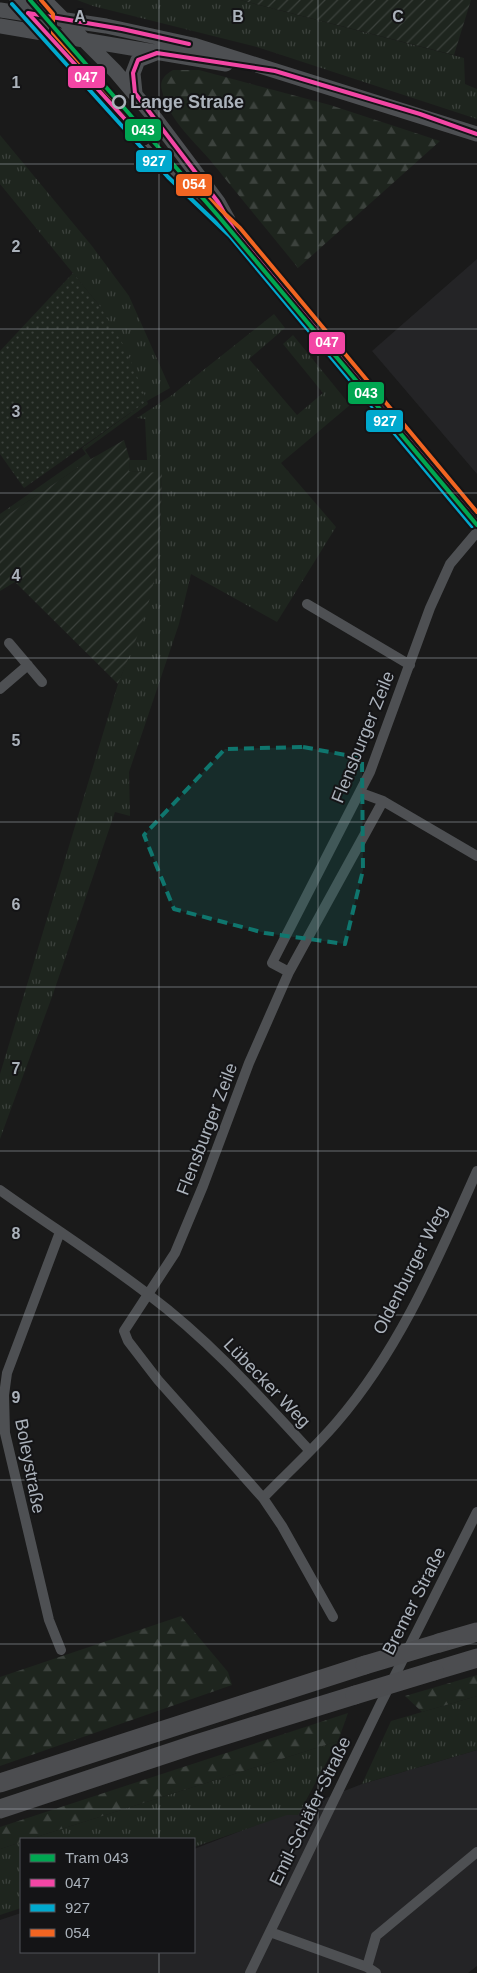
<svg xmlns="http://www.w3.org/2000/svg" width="477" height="1973" viewBox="0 0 477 1973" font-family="Arial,sans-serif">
	<defs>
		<pattern id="grass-tufts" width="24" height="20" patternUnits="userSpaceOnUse" patternTransform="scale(1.25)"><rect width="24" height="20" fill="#1e251e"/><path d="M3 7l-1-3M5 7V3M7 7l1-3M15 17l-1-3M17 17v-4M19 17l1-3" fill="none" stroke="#3c423d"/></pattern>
		<pattern id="forest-firs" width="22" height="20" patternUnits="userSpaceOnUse" patternTransform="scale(1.25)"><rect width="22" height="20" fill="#1e251e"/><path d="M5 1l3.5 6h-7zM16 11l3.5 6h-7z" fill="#3c423d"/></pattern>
		<pattern id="park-dots" width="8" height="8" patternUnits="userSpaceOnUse" patternTransform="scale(1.25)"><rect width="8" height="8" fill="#1e251e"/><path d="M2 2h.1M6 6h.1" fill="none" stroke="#3c423d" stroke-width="1.8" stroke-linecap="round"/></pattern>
		<pattern id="garden-furrows" width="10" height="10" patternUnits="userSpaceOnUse" patternTransform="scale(1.25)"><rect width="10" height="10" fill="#1e251e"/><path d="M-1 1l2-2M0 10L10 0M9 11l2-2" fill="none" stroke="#3c423d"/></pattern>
	</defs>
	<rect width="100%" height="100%" fill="#1a1a1a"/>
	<path fill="#242426" d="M 477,259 L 477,474 L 372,351 Z
		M 477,1750 L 477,1966 L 468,1973 L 0,1973 L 0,1920 L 21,1913 L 21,1952 L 194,1952 L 194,1849 L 362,1784 Z"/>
	<path fill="url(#grass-tufts)" d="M 77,0 L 240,0 L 464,58 L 465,84 L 477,89 L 477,119 L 257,47 L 93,6 Z
		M 0,135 L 92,246 L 129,296 L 170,388 L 147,401 L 148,404 L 85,450 L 91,459 L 0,520 L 0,514 L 86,454 L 82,448 L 147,401 L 99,305 L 0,184 Z
		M 274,314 L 285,328 L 249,359 L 297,415 L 323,393 L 283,344 L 293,335 L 350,405 L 281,463 L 336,527 L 277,622 L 191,574 L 179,624 L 129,772 L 130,816 L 115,812 L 53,994 L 0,1139 L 0,1074 L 118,684 C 132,648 149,609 156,570 C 161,538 161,506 162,474 L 129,471 L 130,460 L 147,460 L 145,419 L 137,418 L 172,395 Z
		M 477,1696 L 477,1750 L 362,1784 L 391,1721 Z
		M 338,1741 L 298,1815 L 287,1815 L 194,1847 L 194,1839 L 30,1839 Z
		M 21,1842 L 21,1908 L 0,1915 L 0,1849 Z"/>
	<path fill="url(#forest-firs)" d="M 173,70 L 199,70 L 330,105 L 440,141 L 298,268 C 269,232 239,196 210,160 C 192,139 169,120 162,91 C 159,81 164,75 173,70 Z
		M 181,1616 L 228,1672 L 232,1685 L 0,1766 L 0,1677 Z
		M 477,1675 L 477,1696 L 422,1712 L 405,1696 Z
		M 348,1713 L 338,1741 L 30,1839 L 21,1839 L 21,1842 L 0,1849 L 0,1827 Z"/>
	<path fill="url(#park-dots)" d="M 73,273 L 99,305 L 126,349 L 147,401 L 24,488 L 0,454 L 0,351 Z"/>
	<path fill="url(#garden-furrows)" d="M 240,0 L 471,0 L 454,55 Z
		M 124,440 L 130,460 L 129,471 L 162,473 C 161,506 161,538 156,570 C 150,609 133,647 118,684 L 15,582 L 0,591 L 0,520 L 91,459 Z"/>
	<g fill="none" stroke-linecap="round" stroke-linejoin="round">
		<path stroke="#4e5053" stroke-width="10" d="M 307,604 L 410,665
			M 9,643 L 42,682
			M 0,689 L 28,665
			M 361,793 L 383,801 L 477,856
			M 289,972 L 383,801
			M 0,1190 C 49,1225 101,1258 149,1295 C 209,1340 259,1396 309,1450
			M 60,1232 L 7,1373 L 4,1395 L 5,1433 L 49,1620 L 61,1650
			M 263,1498 C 287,1473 314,1449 337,1422 C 400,1349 438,1258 477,1171
			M 333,1617 L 282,1526 L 263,1498 L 158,1380 L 128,1341 L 124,1331 L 175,1253 L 203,1186 L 249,1063 L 289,972 L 272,963 L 370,772 L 430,608 L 450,564 L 477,532
			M 270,1932 L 367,1967 L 376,1973
			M 367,1967 L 376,1936 L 477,1852
			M 250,1973 L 380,1705 L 477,1512"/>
		<path stroke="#4d4f52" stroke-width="15" d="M 17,0 L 173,173 L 235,232 L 477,522
			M 44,0 L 115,71 L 155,118 L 218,202 L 228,220
			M 0,10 L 106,26 L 193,45 L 477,134
			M 0,26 L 226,64
			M 135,93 L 133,73 L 138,60 L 156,53"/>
		<path stroke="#4c4d50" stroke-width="19" d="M 439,1643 L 477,1632
			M 434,1671 L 477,1658
			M 0,1783 L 365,1665
			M 0,1809 L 193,1745 L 355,1695"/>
		<path stroke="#4c4d50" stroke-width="19" d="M 365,1665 L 439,1643
			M 355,1695 L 434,1671"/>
		<defs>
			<path id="bus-1" d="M 28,13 L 145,141
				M 28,13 L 122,29 L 189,44
				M 477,134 L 420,114 L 275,71 L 157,53 L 138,60 L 133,73 L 135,93 L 218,202 L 235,232 L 477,522"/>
			<path id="bus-2" d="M 12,4 L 168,177 L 230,236 L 472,526"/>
			<path id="bus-3" d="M 41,0 L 53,14 L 53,33 L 177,169 L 240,228 L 477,512"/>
		</defs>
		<use href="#bus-1" stroke="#141416" stroke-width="8"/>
		<use href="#bus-2" stroke="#141416" stroke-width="8"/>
		<use href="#bus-3" stroke="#141416" stroke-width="8"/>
		<use href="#bus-1" stroke="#f346a5" stroke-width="4"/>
		<use href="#bus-2" stroke="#00a9ce" stroke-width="4"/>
		<use href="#bus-3" stroke="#f26522" stroke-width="4"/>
		<defs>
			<path id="tram-1" d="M 30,0 L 220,218 L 477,525"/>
		</defs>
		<use href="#tram-1" stroke="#141416" stroke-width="8"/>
		<use href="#tram-1" stroke="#00a651" stroke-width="4"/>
	</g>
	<path fill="#0f766e" fill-opacity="0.2" stroke="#0f766e" stroke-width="4" stroke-dasharray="10 6" stroke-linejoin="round" d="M 303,747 L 362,758 L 363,870 L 345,944 L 265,933 L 174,909 L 144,835 L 225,749 Z"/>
	<path fill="none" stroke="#abb2bb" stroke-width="1" stroke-opacity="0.55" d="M 159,0 L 159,1839M 318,0 L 318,1973M 0,164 L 477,164M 0,329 L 477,329M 0,493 L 477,493M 0,658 L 477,658M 0,822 L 477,822M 0,987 L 477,987M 0,1151 L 477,1151M 0,1315 L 477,1315M 0,1480 L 477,1480M 0,1644 L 477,1644M 0,1809 L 477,1809M 159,1952 L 159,1973"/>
	<circle fill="#141416" stroke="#abb2bb" stroke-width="2.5" cx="119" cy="102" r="6"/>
	<g text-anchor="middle" stroke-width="4" stroke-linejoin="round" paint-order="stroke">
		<g font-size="18" font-weight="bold" fill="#abb2bb" stroke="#141416" text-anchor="start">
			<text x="130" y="108">Lange Straße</text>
		</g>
		<g font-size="18" fill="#abb2bb" stroke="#141416">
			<text transform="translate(363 737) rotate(-68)" y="6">Flensburger Zeile</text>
			<text transform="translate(207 1129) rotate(-69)" y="6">Flensburger Zeile</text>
			<text transform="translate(410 1270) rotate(-63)" y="6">Oldenburger Weg</text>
			<text transform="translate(267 1383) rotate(46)" y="6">Lübecker Weg</text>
			<text transform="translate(30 1466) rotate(79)" y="6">Boleystraße</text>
			<text transform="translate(414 1601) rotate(-63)" y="6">Bremer Straße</text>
			<text transform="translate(310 1811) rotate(-64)" y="6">Emil-Schäfer-Straße</text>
		</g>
	</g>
	<g font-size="16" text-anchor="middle" font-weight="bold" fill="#abb2bb" stroke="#141416" stroke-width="4" stroke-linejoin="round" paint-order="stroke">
		<text x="80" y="22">A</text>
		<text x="238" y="22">B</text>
		<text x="398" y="22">C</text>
		<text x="16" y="88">1</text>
		<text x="16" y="252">2</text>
		<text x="16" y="417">3</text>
		<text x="16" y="581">4</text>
		<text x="16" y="746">5</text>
		<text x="16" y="910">6</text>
		<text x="16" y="1074">7</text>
		<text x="16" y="1239">8</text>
		<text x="16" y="1403">9</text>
	</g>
	<g stroke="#141416" stroke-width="2">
		<rect x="67" y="65" width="39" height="24" rx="5" fill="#f346a5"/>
		<rect x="124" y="118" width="38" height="24" rx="5" fill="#00a651"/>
		<rect x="135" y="149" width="38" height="24" rx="5" fill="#00a9ce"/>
		<rect x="175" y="173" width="38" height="24" rx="5" fill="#f26522"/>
		<rect x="308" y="331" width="38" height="24" rx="5" fill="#f346a5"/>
		<rect x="347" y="381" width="38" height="24" rx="5" fill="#00a651"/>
		<rect x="365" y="409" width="39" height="24" rx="5" fill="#00a9ce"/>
	</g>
	<g font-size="14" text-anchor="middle" font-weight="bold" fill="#fff">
		<text x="86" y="82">047</text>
		<text x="143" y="135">043</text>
		<text x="154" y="166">927</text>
		<text x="194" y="189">054</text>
		<text x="327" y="347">047</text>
		<text x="366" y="398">043</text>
		<text x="385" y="426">927</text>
	</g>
	<rect x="20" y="1838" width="175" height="115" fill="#141416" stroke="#505358"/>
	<rect x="30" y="1854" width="25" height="8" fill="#00a651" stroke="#505358"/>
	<text x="65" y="1863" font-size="15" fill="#abb2bb">Tram 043</text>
	<rect x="30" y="1879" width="25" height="8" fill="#f346a5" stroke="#505358"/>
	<text x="65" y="1888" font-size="15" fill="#abb2bb">047</text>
	<rect x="30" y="1904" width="25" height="8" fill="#00a9ce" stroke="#505358"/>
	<text x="65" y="1913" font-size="15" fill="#abb2bb">927</text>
	<rect x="30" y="1929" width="25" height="8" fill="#f26522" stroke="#505358"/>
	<text x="65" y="1938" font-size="15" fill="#abb2bb">054</text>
</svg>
